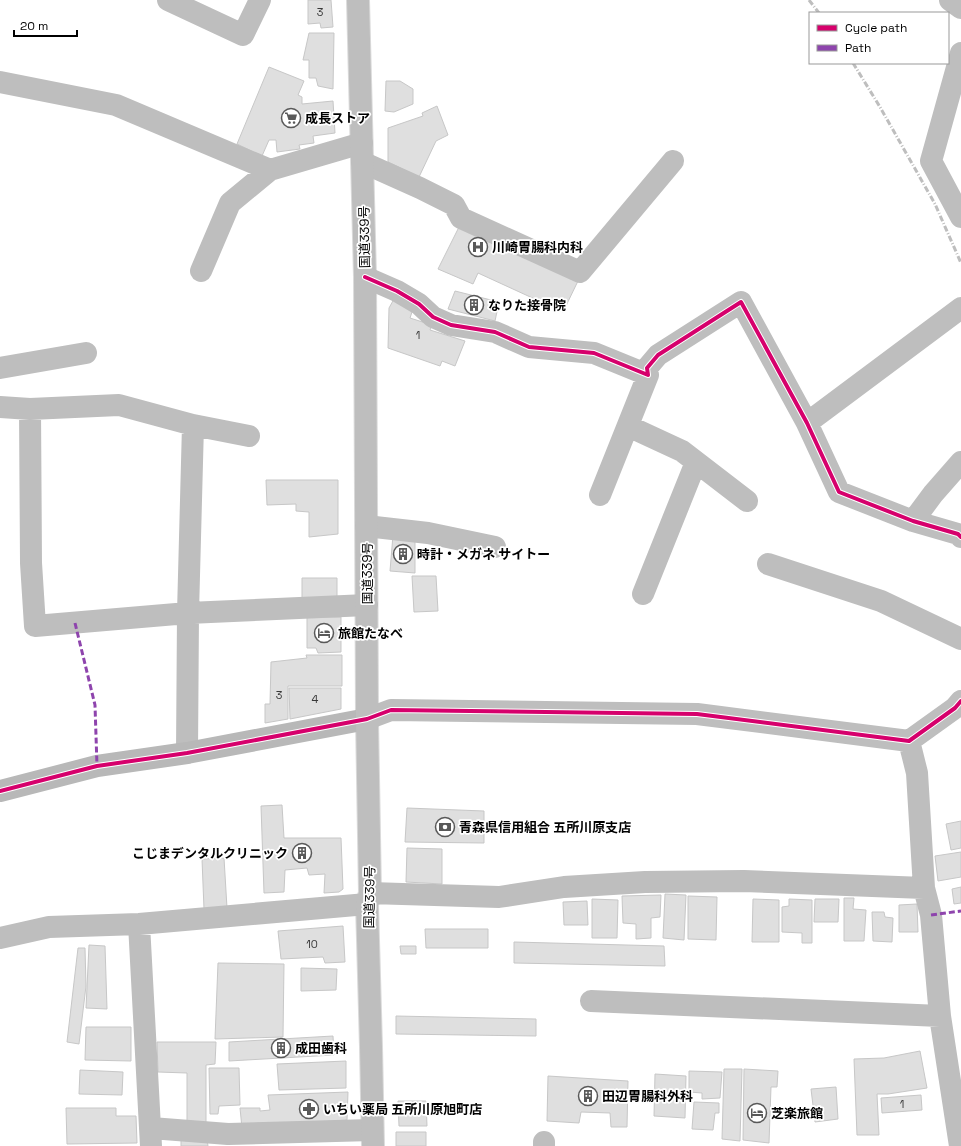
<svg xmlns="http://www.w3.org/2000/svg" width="961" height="1146" viewBox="0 0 961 1146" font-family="'Space Grotesk','Noto Sans JP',sans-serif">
	<rect width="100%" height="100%" fill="#fff"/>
	<path fill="#dfdfdf" stroke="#c7c7c7" d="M 308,0 L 331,0 L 333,27 L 321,28 L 320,23 L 308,24 Z
		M 309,33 L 334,33 L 333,89 L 318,86 L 316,78 L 309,78 L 309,60 L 303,60 Z
		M 269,67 L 304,81 L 298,95 L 302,97 L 302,104 L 333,101 L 335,133 L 313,136 L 314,143 L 299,145 L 300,149 L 277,152 L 276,140 L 269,140 L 262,156 L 237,144 Z
		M 386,81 L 400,81 L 413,89 L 413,104 L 394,112 L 385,111 Z
		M 437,106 L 448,135 L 436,141 L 419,177 L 388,162 L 388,128 L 423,116 L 422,113 Z
		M 460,225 L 578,281 L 563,312 L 478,273 L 473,284 L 438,269 Z
		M 455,291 L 499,302 L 495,321 L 448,309 Z
		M 394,299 L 413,309 L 410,318 L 432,325 L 430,330 L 465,341 L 455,366 L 442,361 L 440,366 L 388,348 L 389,308 Z
		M 266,480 L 338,480 L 338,534 L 309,537 L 309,512 L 296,511 L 296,504 L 267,505 Z
		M 393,535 L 415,537 L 415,573 L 390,571 Z
		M 412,576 L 436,576 L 438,611 L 414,612 Z
		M 302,578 L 337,578 L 337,598 L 302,598 Z
		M 307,617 L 341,617 L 341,652 L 318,653 L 316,648 L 307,648 Z
		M 306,655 L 342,655 L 342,686 L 288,686 L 288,719 L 265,723 L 265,704 L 270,704 L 271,662 L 307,658 Z
		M 289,688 L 341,688 L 341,709 L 290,719 Z
		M 282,805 L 284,838 L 341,838 L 343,889 L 339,892 L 324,893 L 325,874 L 309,875 L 307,868 L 285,870 L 284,892 L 264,893 L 261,806 Z
		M 407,808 L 484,811 L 484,843 L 405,842 Z
		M 961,821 L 961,848 L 951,850 L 946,824 Z
		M 407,848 L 442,849 L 442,884 L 406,882 Z
		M 961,852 L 961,877 L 938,881 L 935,856 Z
		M 224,858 L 227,908 L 204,909 L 202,859 Z
		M 961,887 L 961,903 L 954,904 L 952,889 Z
		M 665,894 L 686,895 L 684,940 L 663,938 Z
		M 661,895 L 660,917 L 651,918 L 651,938 L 636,939 L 636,924 L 623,923 L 622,896 Z
		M 688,896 L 717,897 L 716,940 L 688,939 Z
		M 844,898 L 854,898 L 853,909 L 866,910 L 864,941 L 844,941 Z
		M 592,899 L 618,900 L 617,938 L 592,938 Z
		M 753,899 L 779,900 L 779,942 L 752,942 Z
		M 789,899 L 812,900 L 812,943 L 802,943 L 802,933 L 782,932 L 782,907 L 789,906 Z
		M 815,899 L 839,899 L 838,922 L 814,922 Z
		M 587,901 L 588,925 L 564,925 L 563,902 Z
		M 917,904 L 918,932 L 899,932 L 899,905 Z
		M 872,912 L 884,912 L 885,917 L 893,918 L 892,942 L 873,941 Z
		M 343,926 L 345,962 L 325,963 L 323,957 L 281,959 L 278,931 Z
		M 425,929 L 488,929 L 488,948 L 426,948 Z
		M 514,942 L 664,946 L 665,966 L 514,963 Z
		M 89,945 L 105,946 L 107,1009 L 86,1008 Z
		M 400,946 L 416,946 L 416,954 L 401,954 Z
		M 78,948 L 85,948 L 86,986 L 79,1044 L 67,1042 Z
		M 218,963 L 284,964 L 283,1037 L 215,1039 Z
		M 301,968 L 337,969 L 336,990 L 301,991 Z
		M 396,1016 L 536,1019 L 536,1036 L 396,1034 Z
		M 86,1027 L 131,1027 L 131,1061 L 85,1060 Z
		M 333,1036 L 334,1055 L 229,1061 L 229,1042 Z
		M 157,1042 L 216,1042 L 215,1064 L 206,1065 L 206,1123 L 187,1121 L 187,1073 L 158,1072 Z
		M 920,1051 L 927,1088 L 888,1094 L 877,1094 L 879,1135 L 857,1135 L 854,1059 L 884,1058 Z
		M 346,1061 L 346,1088 L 279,1090 L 277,1064 Z
		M 209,1068 L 239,1068 L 240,1105 L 219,1106 L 218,1114 L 210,1114 Z
		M 724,1069 L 742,1069 L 740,1141 L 722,1139 Z
		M 744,1069 L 778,1071 L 777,1087 L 771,1087 L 769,1143 L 743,1140 Z
		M 80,1070 L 123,1072 L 122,1095 L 79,1094 Z
		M 689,1071 L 722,1072 L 720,1098 L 702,1099 L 702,1093 L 689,1092 Z
		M 655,1074 L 686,1076 L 685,1118 L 654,1116 Z
		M 548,1076 L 628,1081 L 627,1127 L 611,1127 L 610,1113 L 581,1112 L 579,1123 L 547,1121 Z
		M 836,1087 L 838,1119 L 815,1122 L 811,1089 Z
		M 348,1092 L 347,1120 L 242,1128 L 240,1108 L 260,1108 L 260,1111 L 270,1110 L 268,1095 Z
		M 921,1095 L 922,1110 L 882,1113 L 881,1098 Z
		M 398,1101 L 426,1101 L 427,1126 L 399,1126 Z
		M 694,1102 L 719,1103 L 719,1113 L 715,1113 L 713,1130 L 692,1129 Z
		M 66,1108 L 116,1108 L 116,1116 L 136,1116 L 137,1143 L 67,1144 Z
		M 396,1132 L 426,1132 L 426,1146 L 396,1146 Z
		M 181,1139 L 207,1139 L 208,1146 L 181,1146 Z"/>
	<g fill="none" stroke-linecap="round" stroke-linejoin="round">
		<defs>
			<path id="highway" d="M 358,0 L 365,277 L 367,719 L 370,893 L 367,904 L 371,1047 L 373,1146"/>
		</defs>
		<use href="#highway" stroke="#dbdbdb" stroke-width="24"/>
		<path stroke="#bebebe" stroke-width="22" d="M 168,0 L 243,35 L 260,0
			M 950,0 L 961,8
			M 961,53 L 931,161 L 961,217
			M 0,82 L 116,105 L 270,170
			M 362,162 L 420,188 L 454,205 L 461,218 L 580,272 L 673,161
			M 201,271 L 230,203 L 270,170 L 362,143
			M 365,277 L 397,291 L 419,304 L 433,317 L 451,325 L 495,332 L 529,347 L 594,353 L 648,375 L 647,368 L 658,355 L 741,302 L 807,423 L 839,492 L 913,521 L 958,534 L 961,537
			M 0,368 L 86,353
			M 0,407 L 30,409 L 119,405 L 193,425 L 188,613 L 367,605
			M 30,409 L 31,563 L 35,626 L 188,613 L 187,753
			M 807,423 L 961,308
			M 193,425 L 249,436
			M 628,426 L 682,451 L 747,501
			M 600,495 L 648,375
			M 913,521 L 933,494 L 961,462
			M 366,526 L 428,533 L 495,547
			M 768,564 L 881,601 L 961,639
			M 643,594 L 696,462
			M 367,719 L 391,710 L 697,714 L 909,741 L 955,708 L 961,701
			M 909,741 L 917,773 L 924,888 L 931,915 L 940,1016 L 960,1146
			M 370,893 L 499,897 L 564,887 L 645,882 L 744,881 L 924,888
			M 139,924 L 151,1146
			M 0,938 L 49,927 L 139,924 L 367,904
			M 591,1001 L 940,1016
			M 151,1128 L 228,1134 L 372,1130
			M 544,1142 L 544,1146"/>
		<path stroke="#b8b8b8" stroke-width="22" d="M 0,791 L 97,766 L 187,753 L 367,719"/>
		<use href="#highway" stroke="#bebebe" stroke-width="22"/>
		<path stroke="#bebebe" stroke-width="3" stroke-dasharray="6 2 1 2" stroke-linecap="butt" d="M 809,0 L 819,13
			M 853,63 L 880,107 L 935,204 L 961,263"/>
		<path stroke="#8e44ad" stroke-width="3" stroke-dasharray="6 3" stroke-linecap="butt" d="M 75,623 L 95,705 L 97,766
			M 931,915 L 961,911"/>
		<defs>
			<path id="cycleway" d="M 365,277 L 397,291 L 419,304 L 433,317 L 451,325 L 495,332 L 529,347 L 594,353 L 648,375 L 647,368 L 658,355 L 741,302 L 807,423 L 839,492 L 913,521 L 958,534 L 961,537
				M 0,791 L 97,766 L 187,753 L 367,719 L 391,710 L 697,714 L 909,741 L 955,708 L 961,701"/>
		</defs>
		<use href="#cycleway" stroke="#fff" stroke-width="6"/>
		<use href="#cycleway" stroke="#d6006c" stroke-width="4"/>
	</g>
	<defs>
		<symbol id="supermarket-ring" viewBox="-11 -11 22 22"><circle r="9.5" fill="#fff" stroke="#595959" stroke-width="1.5"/><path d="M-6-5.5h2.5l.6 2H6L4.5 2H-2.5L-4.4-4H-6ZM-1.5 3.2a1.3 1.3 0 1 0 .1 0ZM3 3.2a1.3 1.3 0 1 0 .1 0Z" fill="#595959"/></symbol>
		<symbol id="hospital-ring" viewBox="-11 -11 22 22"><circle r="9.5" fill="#fff" stroke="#595959" stroke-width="1.5"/><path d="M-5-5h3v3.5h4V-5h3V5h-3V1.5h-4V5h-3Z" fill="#595959"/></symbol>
		<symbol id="building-ring" viewBox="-11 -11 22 22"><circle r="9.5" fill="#fff" stroke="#595959" stroke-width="1.5"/><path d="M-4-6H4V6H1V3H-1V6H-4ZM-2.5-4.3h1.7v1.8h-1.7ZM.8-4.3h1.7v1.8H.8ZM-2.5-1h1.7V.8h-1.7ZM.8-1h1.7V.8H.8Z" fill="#595959"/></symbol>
		<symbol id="hotel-ring" viewBox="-11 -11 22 22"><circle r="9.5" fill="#fff" stroke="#595959" stroke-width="1.5"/><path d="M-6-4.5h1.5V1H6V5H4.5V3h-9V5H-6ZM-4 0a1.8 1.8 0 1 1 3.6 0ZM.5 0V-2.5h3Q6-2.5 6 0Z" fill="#595959"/></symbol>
		<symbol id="bank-ring" viewBox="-11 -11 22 22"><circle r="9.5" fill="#fff" stroke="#595959" stroke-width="1.5"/><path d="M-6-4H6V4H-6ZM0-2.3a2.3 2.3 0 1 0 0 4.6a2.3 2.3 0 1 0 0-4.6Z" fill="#595959"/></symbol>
		<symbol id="pharmacy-ring" viewBox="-11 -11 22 22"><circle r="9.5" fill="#fff" stroke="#595959" stroke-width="1.5"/><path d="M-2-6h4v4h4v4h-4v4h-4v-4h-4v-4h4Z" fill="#595959"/></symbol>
	</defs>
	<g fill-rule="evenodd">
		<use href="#supermarket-ring" x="280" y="107" width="22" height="22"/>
		<use href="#hospital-ring" x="467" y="236" width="22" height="22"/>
		<use href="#building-ring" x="463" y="294" width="22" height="22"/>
		<use href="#building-ring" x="392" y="543" width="22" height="22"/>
		<use href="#hotel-ring" x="313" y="622" width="22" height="22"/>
		<use href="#bank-ring" x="434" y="816" width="22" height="22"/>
		<use href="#building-ring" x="291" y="842" width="22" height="22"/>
		<use href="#building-ring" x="270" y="1037" width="22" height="22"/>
		<use href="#building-ring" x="577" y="1085" width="22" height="22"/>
		<use href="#pharmacy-ring" x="298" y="1098" width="22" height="22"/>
		<use href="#hotel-ring" x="746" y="1102" width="22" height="22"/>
	</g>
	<g text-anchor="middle" stroke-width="3.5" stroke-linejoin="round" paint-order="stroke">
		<g font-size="11" fill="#383838">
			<text x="320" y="16">3</text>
			<text x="418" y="339">1</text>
			<text x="279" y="699">3</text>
			<text x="315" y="703">4</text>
			<text x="312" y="948">10</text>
			<text x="902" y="1108">1</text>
		</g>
		<g font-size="13" font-weight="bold" fill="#000" stroke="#fff" text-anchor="start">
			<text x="305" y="123">成長ストア</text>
			<text x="492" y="252">川崎胃腸科内科</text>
			<text x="488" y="310">なりた接骨院</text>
			<text x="417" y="559">時計・メガネ サイトー</text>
			<text x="338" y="638">旅館たなべ</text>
			<text x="459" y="832">青森県信用組合 五所川原支店</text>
			<text x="288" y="858" text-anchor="end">こじまデンタルクリニック</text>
			<text x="295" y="1053">成田歯科</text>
			<text x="602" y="1101">田辺胃腸科外科</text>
			<text x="323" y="1114">いちい薬局 五所川原旭町店</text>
			<text x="771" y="1118">芝楽旅館</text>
		</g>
		<g font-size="13" fill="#000" stroke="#fff">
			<text transform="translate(364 237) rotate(-91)" y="5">国道339号</text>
			<text transform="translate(367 573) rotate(-90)" y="5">国道339号</text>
			<text transform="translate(369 897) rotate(-89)" y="5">国道339号</text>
		</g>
	</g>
	<rect x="809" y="12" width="140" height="52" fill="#ffffff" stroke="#999999"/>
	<rect x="817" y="25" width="20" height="6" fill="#d6006c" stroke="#999999"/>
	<text x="845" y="32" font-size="12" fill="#000000">Cycle path</text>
	<rect x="817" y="45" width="20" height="6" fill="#8e44ad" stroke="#999999"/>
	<text x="845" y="52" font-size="12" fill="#000000">Path</text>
	<path d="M14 30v6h63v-6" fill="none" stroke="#000000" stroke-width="2"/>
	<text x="20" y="30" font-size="12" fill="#000000" stroke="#ffffff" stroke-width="3" paint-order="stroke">20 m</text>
</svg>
